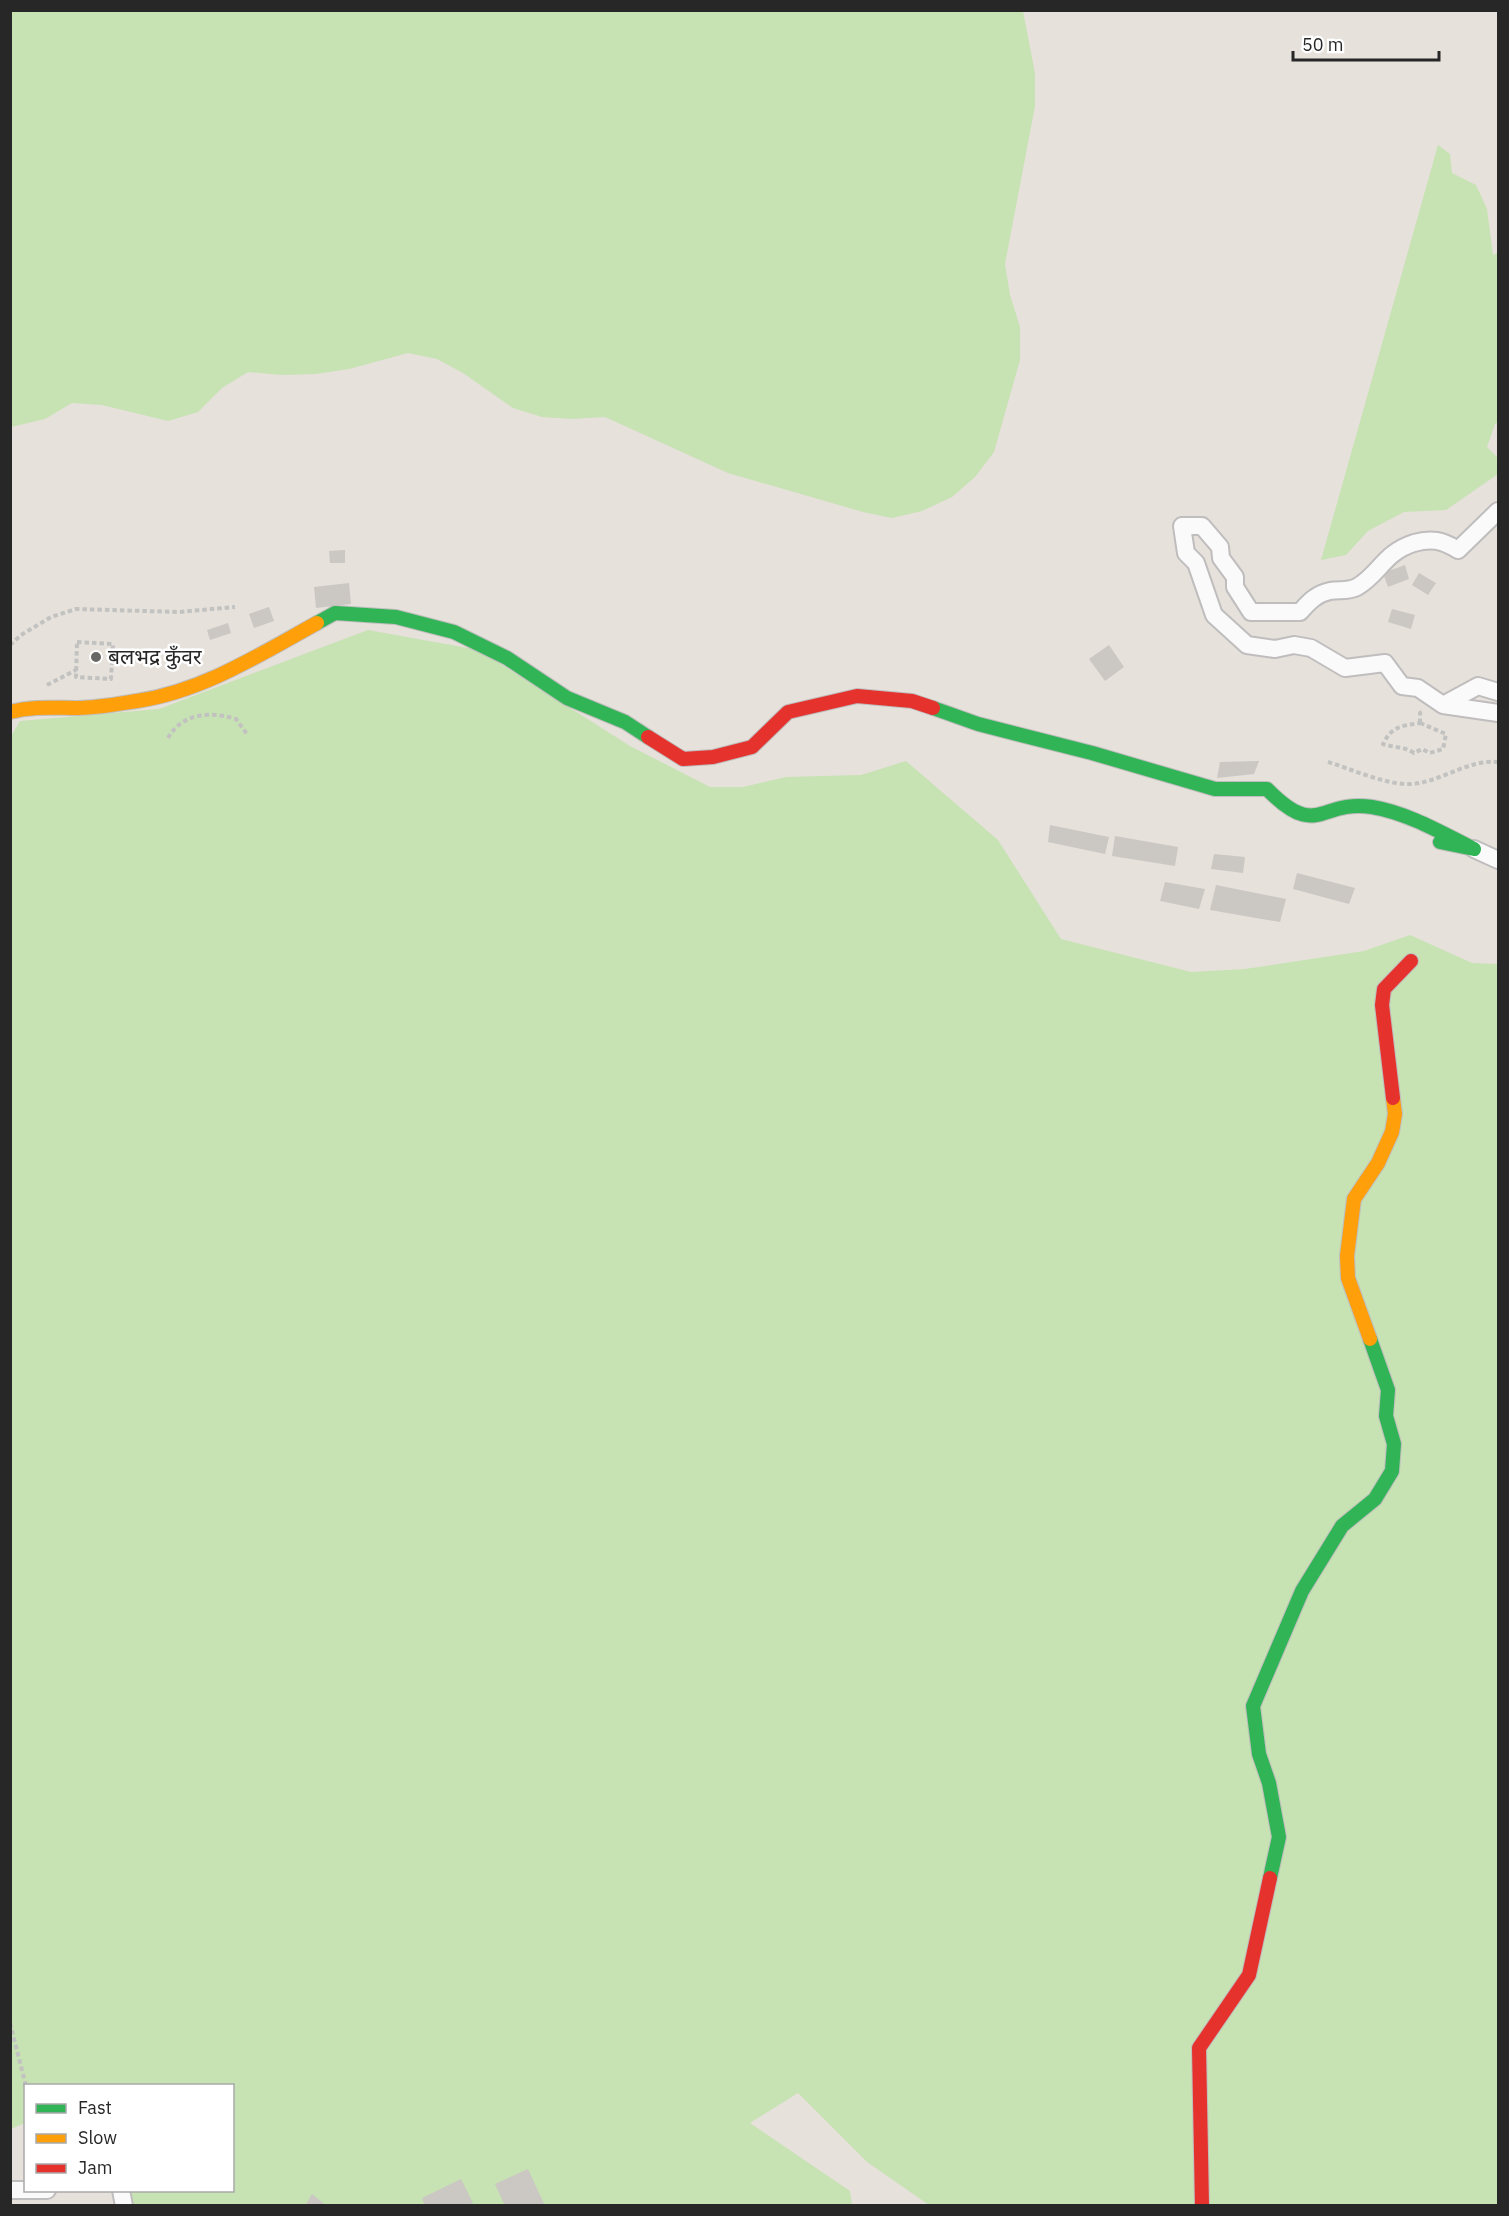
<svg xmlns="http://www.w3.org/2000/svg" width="1509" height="2216" viewBox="0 0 1509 2216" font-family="'IBM Plex Sans','Noto Sans Devanagari',sans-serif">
	<rect width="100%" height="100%" fill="#e6e1db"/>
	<path fill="#c7e2b3" d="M 11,10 L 1023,11 L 1035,73 L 1035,106 L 1005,264 L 1010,295 L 1020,327 L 1020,360 L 994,452 L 975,477 L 952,497 L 922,511 L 892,518 L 863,512 L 728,473 L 605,417 L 572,419 L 542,417 L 513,408 L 463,373 L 437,359 L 408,353 L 349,369 L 316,374 L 282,375 L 248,372 L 222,388 L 198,412 L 168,421 L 102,405 L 72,403 L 45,419 L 11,427 Z
		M 1438,145 L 1450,154 L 1452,173 L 1476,185 L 1487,209 L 1493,255 L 1498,253 L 1498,422 L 1495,424 L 1487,447 L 1498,458 L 1498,474 L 1446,510 L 1404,512 L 1368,531 L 1346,555 L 1321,560 Z
		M 368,630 L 479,650 L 630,746 L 710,787 L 743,787 L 786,777 L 861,775 L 906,761 L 998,840 L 1061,939 L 1191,972 L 1245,969 L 1364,951 L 1410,935 L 1472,963 L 1498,964 L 1498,2205 L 929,2205 L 867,2162 L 798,2093 L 750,2123 L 850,2191 L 852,2205 L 130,2205 L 126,2191 L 232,2190 L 232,2086 L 26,2086 L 25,2123 L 11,2129 L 10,738 L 20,721 L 159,709 Z"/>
	<path fill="#cbc7c3" d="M 345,550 L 345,563 L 330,563 L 329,551 Z
		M 1405,565 L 1409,579 L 1388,587 L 1383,573 Z
		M 1419,573 L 1436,583 L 1428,595 L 1412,585 Z
		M 349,583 L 351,604 L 316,608 L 314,587 Z
		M 269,607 L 274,621 L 254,628 L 249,614 Z
		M 1392,609 L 1415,615 L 1411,629 L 1388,622 Z
		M 228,623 L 231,633 L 210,640 L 207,630 Z
		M 1109,645 L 1124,667 L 1105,681 L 1089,659 Z
		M 1259,761 L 1254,774 L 1217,778 L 1220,762 Z
		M 1050,825 L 1109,837 L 1105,854 L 1048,842 Z
		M 1115,836 L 1178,847 L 1175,866 L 1112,856 Z
		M 1214,854 L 1245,857 L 1243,873 L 1211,869 Z
		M 1297,873 L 1355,888 L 1349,904 L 1293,889 Z
		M 1165,882 L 1205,889 L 1199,909 L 1160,901 Z
		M 1216,885 L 1286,899 L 1280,922 L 1210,910 Z
		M 528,2169 L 545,2206 L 505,2206 L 495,2184 Z
		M 461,2179 L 473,2203 L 468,2206 L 425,2206 L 422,2198 Z
		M 312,2194 L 327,2206 L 305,2206 Z"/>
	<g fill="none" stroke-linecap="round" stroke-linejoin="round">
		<defs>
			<path id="street" d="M 1498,692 L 1478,686 L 1443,705 L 1498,713
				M 1443,705 L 1418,688 L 1402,686 L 1385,663 L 1345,668 L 1311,648 L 1294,645 L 1275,649 L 1247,645 L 1214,615 L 1196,563 L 1186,553 L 1182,526 L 1202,526 L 1220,547 L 1221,558 L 1235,577 L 1235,587 L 1251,612 L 1300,612 C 1309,602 1316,594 1330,591 C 1339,589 1347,592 1357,587 C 1380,574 1383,553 1414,543 C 1431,538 1442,540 1458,550 L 1498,511
				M 1474,849 L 1498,860
				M 10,2190 L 47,2190
				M 121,2190 L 124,2206"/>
			<path id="fast" d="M 317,623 L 335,613 L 396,617 L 454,632 L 507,658 L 567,698 L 625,722 L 648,737
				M 933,708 L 978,724 L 1092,753 L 1215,789 L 1267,789 C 1318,841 1319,799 1372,807 C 1408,813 1442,833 1474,849 L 1440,842
				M 1270,1878 L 1279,1837 L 1269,1783 L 1259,1754 L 1253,1706 L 1302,1591 L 1342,1526 L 1375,1499 L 1392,1471 L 1394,1444 L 1386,1416 L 1388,1390 L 1370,1339"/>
			<path id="slow" d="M 10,712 C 33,706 54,708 78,708 C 97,708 118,704 137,701 C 203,691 259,655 317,623
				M 1370,1339 L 1348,1278 L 1347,1256 L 1354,1199 L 1378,1163 L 1392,1132 L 1395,1114 L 1393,1098"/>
			<path id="jam" d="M 648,737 L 683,759 L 713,757 L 752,747 L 788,712 L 857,696 L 912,701 L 933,708
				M 1393,1098 L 1382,1005 L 1384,989 L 1411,961
				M 1202,2206 L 1199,2048 L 1249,1975 L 1270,1878"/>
		</defs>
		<use href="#street" stroke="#bfbdbd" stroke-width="20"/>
		<use href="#fast" stroke="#bfbdbd" stroke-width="16"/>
		<use href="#slow" stroke="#bfbdbd" stroke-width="16"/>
		<use href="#jam" stroke="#bfbdbd" stroke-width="16"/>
		<path stroke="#c2c2c1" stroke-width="4" stroke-dasharray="4.5 3" stroke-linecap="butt" d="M 77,642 L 113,644 L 111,679 L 76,677 Z
			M 10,645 L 21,635 L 51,617 L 76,609 L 179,612 L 235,607
			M 47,685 L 76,670
			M 1420,723 L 1446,734 L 1443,749 L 1430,753 L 1422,749 L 1414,753 C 1404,746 1394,748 1383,744 C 1392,726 1401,726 1420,723 Z
			M 1420,723 L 1420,713 L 1424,711
			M 168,738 C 182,713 210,711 236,719 L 247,734
			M 1328,762 C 1351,769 1379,782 1404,784 C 1437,786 1465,759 1498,762
			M 10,2023 L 26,2086
			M 26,2105 L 26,2147"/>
		<use href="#street" stroke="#fbfafa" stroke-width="16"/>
		<use href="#fast" stroke="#30b455" stroke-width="14"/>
		<use href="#slow" stroke="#ff9f0a" stroke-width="14"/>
		<use href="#jam" stroke="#e5322d" stroke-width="14"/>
	</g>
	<circle fill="#6a6866" stroke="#fff" stroke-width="2" cx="96" cy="657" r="6"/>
	<g text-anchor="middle" stroke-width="5" stroke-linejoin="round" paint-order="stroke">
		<g font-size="21" fill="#272727" stroke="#fff" text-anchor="start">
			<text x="108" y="664">बलभद्र कुँवर</text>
		</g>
	</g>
	<rect width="1509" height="2216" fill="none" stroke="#272727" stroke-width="24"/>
	<rect x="24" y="2084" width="210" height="108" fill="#ffffff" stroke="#a9a9a9" stroke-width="1.5"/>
	<rect x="36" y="2104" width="30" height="9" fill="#30b455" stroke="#a9a9a9" stroke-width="1.5"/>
	<text x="78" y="2114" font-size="18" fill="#272727">Fast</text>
	<rect x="36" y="2134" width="30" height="9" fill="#ff9f0a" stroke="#a9a9a9" stroke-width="1.5"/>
	<text x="78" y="2144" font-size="18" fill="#272727">Slow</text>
	<rect x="36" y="2164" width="30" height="9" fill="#e5322d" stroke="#a9a9a9" stroke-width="1.5"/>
	<text x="78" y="2174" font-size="18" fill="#272727">Jam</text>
	<path d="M1293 51v9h146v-9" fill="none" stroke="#272727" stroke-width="3"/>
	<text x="1302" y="51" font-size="18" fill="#272727" stroke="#ffffff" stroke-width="4.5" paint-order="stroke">50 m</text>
</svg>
